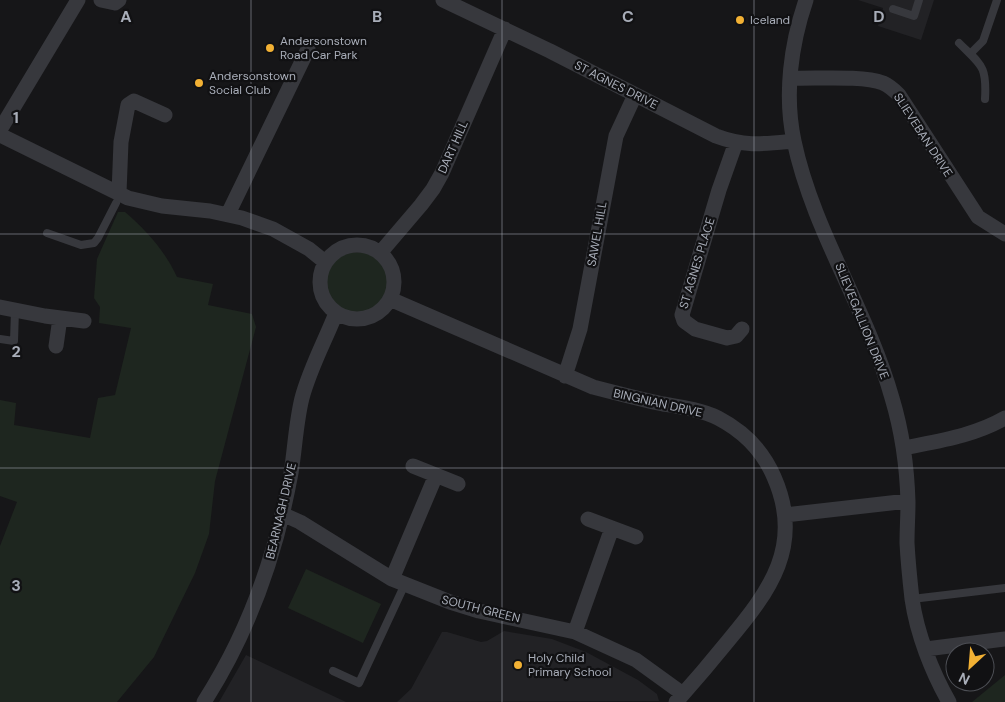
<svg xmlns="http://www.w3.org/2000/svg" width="1005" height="702" viewBox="0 0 1005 702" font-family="'DM Sans',sans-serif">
	<rect width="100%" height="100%" fill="#161618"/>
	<path fill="#222225" d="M 858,0 L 934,0 L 921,40 L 878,26 L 883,8 Z
		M 504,631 L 552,639 L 586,652 L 638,680 L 657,694 L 659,701 L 397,702 L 411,689 L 442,632 L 447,632 L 481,642 L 487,641 Z
		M 246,655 L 346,702 L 219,702 Z"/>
	<path fill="#1e261f" d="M 118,212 L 125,212 C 147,231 165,251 177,277 L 213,284 L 208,305 L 252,314 L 256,327 L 215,481 L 209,534 L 195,573 L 154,657 L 117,702 L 0,702 L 0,546 L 17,502 L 0,496 L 0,400 L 16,403 L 14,425 L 90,438 L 98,398 L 115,395 L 131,328 L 99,323 L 100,307 L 94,298 L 97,259 Z
		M326 283a31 31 0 1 1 62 0a31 31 0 1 1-62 0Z
		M 306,569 L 381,604 L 363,643 L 288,608 Z
		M 1005,675 L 1005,702 L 972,702 Z"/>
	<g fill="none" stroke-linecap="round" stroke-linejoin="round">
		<path stroke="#37383d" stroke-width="8" d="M 893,9 L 914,16 L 919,0
			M 959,43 C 981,65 987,65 985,99
			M 970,54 L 983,41 L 997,0
			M 47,233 L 81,245 L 94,243 L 98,238 L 116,203
			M 0,339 L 14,341 L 15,310
			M 912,599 L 1005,588
			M 333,671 L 359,683 L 405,584"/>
		<path stroke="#37383d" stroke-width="15" d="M 101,0 L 115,3 L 119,0
			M 443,0 L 550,51 L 716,136 C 745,147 764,144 794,141
			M 806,0 C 791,44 784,95 794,141 C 813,231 867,309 892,398 C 902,431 907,467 908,502 C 908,516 907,529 907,543 C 908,562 910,581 912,599 C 917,634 932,672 949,702
			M 790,78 C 814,79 862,75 883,83 C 890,86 894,90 899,95 L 978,217 L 1005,234
			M 0,130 L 78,0
			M 0,135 L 128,198 L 162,206 L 210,211 L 242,218 L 273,229 L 309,249 L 325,262
			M 736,142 L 719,190 L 682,315 L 684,321 L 695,329 L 727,338 L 736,336 L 742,329
			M 119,193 L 121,142 L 128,105 L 134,101 L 165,115
			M 228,214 L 308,49
			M320 282a37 37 0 1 1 74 0a37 37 0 1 1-74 0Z
			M 380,253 L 421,205 L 433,189 L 442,173 L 505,29
			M 390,299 L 593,387 C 616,393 639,399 663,404 C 681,407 702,410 718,418 C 743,431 763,451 774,477 C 804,545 770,591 728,641 C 711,662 694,682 676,702
			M 0,307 L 45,316 L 84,321
			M 56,346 L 60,318
			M 565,376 L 580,329 L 616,136 L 635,95
			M 904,448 C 938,441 974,436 1005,418
			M 413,466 L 458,484
			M 282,514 L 300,522 L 392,579 L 450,602 L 479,611 L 575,632 L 636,660 L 683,694
			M 785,515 L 908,501
			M 588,519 L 636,537
			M 392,579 L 436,475
			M 575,632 L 612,528
			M 926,649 L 1005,639
			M 204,702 C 249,632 276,555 291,473 C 295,448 296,422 302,398 C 310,368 325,341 336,313"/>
	</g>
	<path fill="none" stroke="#a8adb8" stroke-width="1" stroke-opacity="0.55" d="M 251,0 L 251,702M 502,0 L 502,702M 754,0 L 754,702M 0,234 L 1005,234M 0,468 L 1005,468"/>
	<g fill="#f2b134" stroke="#111113" stroke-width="2">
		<circle cx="740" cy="20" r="5"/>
		<circle cx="270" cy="48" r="5"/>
		<circle cx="199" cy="83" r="5"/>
		<circle cx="518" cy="665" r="5"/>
	</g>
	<g text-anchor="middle" stroke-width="4.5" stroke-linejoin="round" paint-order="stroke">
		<g font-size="12" fill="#a8adb8" stroke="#111113" text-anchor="start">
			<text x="750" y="24">Iceland</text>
			<text x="280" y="45">Andersonstown<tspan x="280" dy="14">Road Car Park</tspan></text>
			<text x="209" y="80">Andersonstown<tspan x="209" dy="14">Social Club</tspan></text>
			<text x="528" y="662">Holy Child<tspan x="528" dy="14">Primary School</tspan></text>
		</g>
		<g font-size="12" fill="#a8adb8" stroke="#111113">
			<text transform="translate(616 85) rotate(27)" y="4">ST AGNES DRIVE</text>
			<text transform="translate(923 135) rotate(57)" y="4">SLIEVEBAN DRIVE</text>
			<text transform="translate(453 147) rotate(-66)" y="4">DART HILL</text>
			<text transform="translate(597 234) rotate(-80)" y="4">SAWEL HILL</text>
			<text transform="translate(697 263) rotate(-73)" y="4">ST AGNES PLACE</text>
			<text transform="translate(862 321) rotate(68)" y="4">SLIEVEGALLION DRIVE</text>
			<text transform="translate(658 403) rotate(13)" y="4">BINGNIAN DRIVE</text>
			<text transform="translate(281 511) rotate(-77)" y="4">BEARNAGH DRIVE</text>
			<text transform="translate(481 609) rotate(14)" y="4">SOUTH GREEN</text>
		</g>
	</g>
	<g font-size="16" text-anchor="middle" font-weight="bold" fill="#a8adb8" stroke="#111113" stroke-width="4.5" stroke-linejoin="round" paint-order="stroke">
		<text x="126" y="22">A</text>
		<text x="377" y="22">B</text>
		<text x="628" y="22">C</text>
		<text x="879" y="22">D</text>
		<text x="16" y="123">1</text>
		<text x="16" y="357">2</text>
		<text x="16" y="591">3</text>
	</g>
	<g transform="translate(970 667) rotate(206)"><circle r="24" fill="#111113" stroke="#4d4f55"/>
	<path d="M0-4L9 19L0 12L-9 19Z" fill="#f2b134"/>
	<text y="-8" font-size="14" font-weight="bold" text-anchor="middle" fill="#a8adb8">N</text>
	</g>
</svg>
